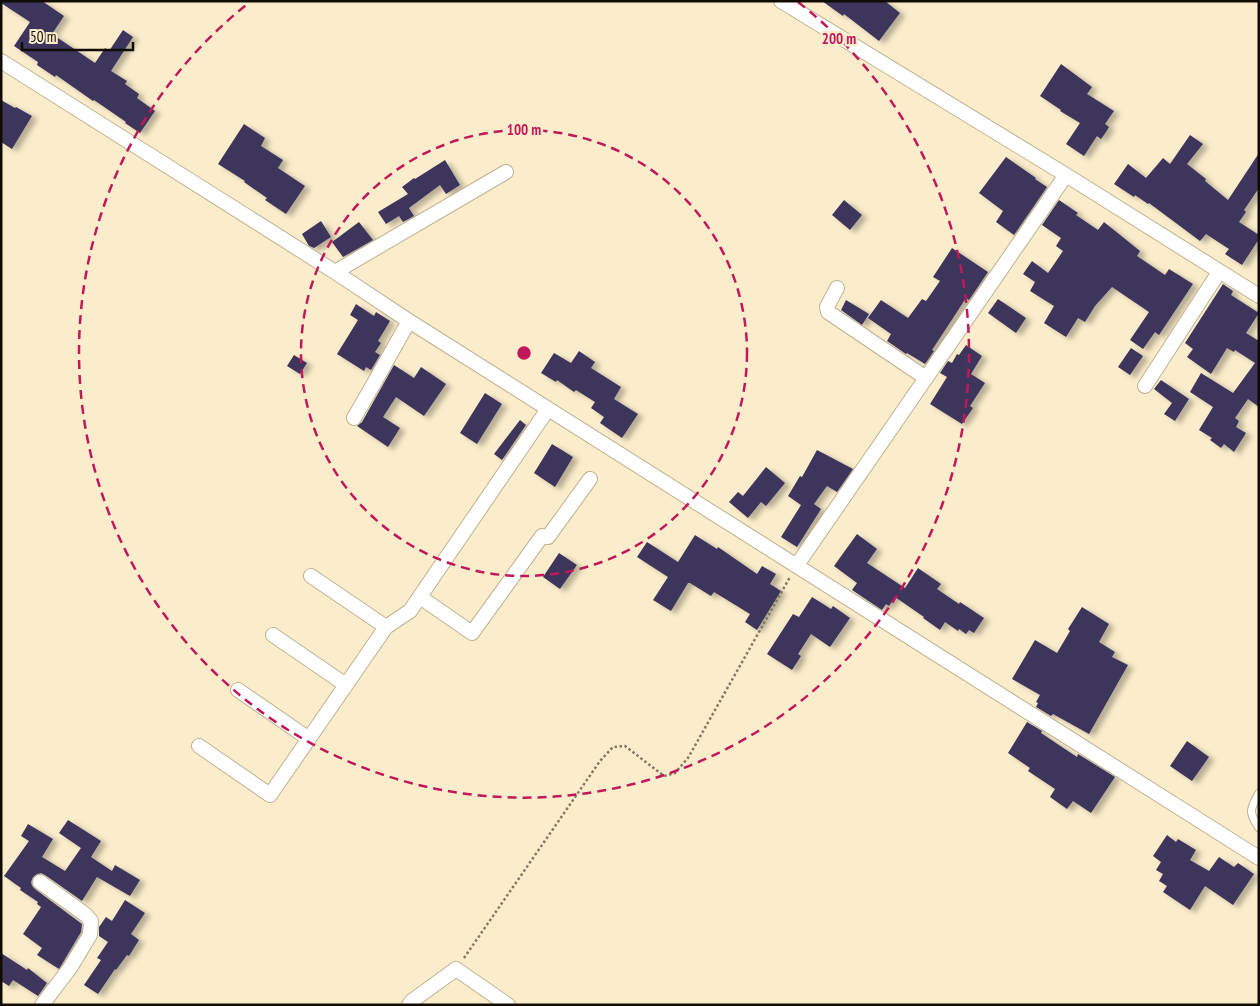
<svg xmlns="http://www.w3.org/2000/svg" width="1260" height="1006" viewBox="0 0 1260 1006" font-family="'PT Sans Narrow',sans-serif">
	<defs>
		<filter id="shadow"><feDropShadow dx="5.5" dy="3" stdDeviation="2.5" flood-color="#0004"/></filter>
	</defs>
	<rect width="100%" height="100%" fill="#fbedcb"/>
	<path fill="#3d345c" filter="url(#shadow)" d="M 1,1 L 42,1 L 64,16 L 52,34 L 95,63 L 105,48 L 109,51 L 123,30 L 133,37 L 111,71 L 127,81 L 125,84 L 139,94 L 137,98 L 155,111 L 140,133 L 125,123 L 126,122 L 94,100 L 93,101 L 56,75 L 55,77 L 37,65 L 38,62 L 14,46 L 30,22 L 1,3 Z
		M 822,1 L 885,1 L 900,13 L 879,41 L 844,14 L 843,16 Z
		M 1061,64 L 1092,87 L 1087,94 L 1114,111 L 1105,124 L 1109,127 L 1106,132 L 1101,139 L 1097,136 L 1084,156 L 1066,144 L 1080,123 L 1060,111 L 1061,110 L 1040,96 Z
		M 1,100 L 15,108 L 16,107 L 32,116 L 12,149 L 1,142 Z
		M 244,124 L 265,138 L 261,146 L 283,160 L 278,168 L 305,186 L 286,214 L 265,200 L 267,198 L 244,182 L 245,181 L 218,164 Z
		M 1190,135 L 1203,144 L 1187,164 L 1206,179 L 1205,181 L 1228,200 L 1259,153 L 1259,188 L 1244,210 L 1246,212 L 1239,222 L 1259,235 L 1259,239 L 1242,265 L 1225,254 L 1229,249 L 1206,234 L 1200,241 L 1149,203 L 1148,204 L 1135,195 L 1134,197 L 1114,184 L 1128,164 L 1146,178 L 1163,158 L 1170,164 Z
		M 1006,157 L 1036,178 L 1035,179 L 1047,187 L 1014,235 L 996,222 L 1003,211 L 979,193 Z
		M 445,160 L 460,185 L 446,194 L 440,185 L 409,208 L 414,216 L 403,222 L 399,216 L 386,224 L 378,212 L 408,194 L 402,187 L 414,178 L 415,179 Z
		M 844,200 L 862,215 L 850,230 L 832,215 Z
		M 1059,200 L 1078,213 L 1076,215 L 1098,230 L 1104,222 L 1140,251 L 1137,256 L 1165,275 L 1169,269 L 1193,284 L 1159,335 L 1155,332 L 1143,349 L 1130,340 L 1149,312 L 1112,287 L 1095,306 L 1085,322 L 1078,318 L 1066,337 L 1044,323 L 1054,306 L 1030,291 L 1035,282 L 1023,274 L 1032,261 L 1048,273 L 1063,251 L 1056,246 L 1061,238 L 1042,225 Z
		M 321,221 L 331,237 L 314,248 L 309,246 L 302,234 Z
		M 359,222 L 373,240 L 343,257 L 332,242 Z
		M 952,248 L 988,272 L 969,300 L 966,298 L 955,315 L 932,350 L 934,351 L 925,364 L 907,353 L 906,354 L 887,341 L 891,334 L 868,318 L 881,300 L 908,318 L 922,299 L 926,301 L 940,281 L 933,277 Z
		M 1223,284 L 1233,291 L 1231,295 L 1259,313 L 1246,333 L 1259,341 L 1259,407 L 1248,399 L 1235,418 L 1239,421 L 1236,427 L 1246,433 L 1234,452 L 1224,444 L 1221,448 L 1210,440 L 1212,438 L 1199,430 L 1213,407 L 1190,392 L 1201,373 L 1233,393 L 1255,363 L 1235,350 L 1234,352 L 1227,348 L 1211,374 L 1187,357 L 1193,349 L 1185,343 Z
		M 998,299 L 1026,318 L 1016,333 L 988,313 Z
		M 846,300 L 869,314 L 862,325 L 841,310 Z
		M 356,304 L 374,316 L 376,312 L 390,321 L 378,341 L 381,343 L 375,352 L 380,355 L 371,370 L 366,367 L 364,371 L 337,354 L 358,320 L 350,315 Z
		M 966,345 L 982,356 L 971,374 L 985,383 L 970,406 L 973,408 L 962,424 L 930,404 L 947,377 L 940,373 L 948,361 L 952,363 L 957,354 L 959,355 Z
		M 1131,348 L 1143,356 L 1130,375 L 1118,367 Z
		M 579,351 L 595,362 L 591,368 L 621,387 L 614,399 L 638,414 L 622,438 L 600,423 L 604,417 L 591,408 L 595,402 L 576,390 L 574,392 L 557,380 L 556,382 L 541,373 L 554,353 L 571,363 Z
		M 294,355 L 307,363 L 300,374 L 287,366 Z
		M 394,365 L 414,378 L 421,367 L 446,384 L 424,416 L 396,397 L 383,417 L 400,428 L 388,447 L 357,426 L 362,422 Z
		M 1161,380 L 1189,399 L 1175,421 L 1164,414 L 1172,403 L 1154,389 Z
		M 485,393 L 502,404 L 477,444 L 460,433 Z
		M 520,420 L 526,425 L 502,460 L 494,454 Z
		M 552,444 L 573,457 L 555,487 L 534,473 Z
		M 817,450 L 853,469 L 837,492 L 827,486 L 814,504 L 821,509 L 797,547 L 781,537 L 801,505 L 788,496 L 800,476 L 802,477 Z
		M 766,467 L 785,483 L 766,506 L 761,502 L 748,518 L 729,502 L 738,492 L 743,496 Z
		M 857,534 L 877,549 L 867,563 L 905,588 L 918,568 L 941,584 L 937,589 L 959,604 L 960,602 L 984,618 L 974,633 L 969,630 L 966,634 L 959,629 L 958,631 L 945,622 L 940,630 L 923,618 L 924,617 L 895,597 L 889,606 L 886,604 L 882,610 L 852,590 L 857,583 L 834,566 Z
		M 695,535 L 717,549 L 718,547 L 757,574 L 762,566 L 776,574 L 770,584 L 781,591 L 757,630 L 745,622 L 750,614 L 714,592 L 711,596 L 690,583 L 688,583 L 671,611 L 653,600 L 668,577 L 637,557 L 647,542 L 678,562 Z
		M 559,553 L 577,565 L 560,589 L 543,577 Z
		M 812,597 L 831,609 L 833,606 L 850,618 L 830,647 L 811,634 L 798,654 L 801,656 L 792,670 L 767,654 L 793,614 L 799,617 Z
		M 1082,607 L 1109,624 L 1099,642 L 1115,652 L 1112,657 L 1128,665 L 1089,734 L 1053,714 L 1051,716 L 1036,707 L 1038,703 L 1036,702 L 1040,695 L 1012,679 L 1035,640 L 1057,653 L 1070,631 L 1068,629 Z
		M 1027,722 L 1042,731 L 1041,733 L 1077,757 L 1078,754 L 1115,777 L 1091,813 L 1073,801 L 1067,809 L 1050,797 L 1055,789 L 1028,771 L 1030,768 L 1008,753 Z
		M 1187,741 L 1209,757 L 1192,781 L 1170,766 Z
		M 68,820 L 101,841 L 91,857 L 112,871 L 115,865 L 140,880 L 130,896 L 97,877 L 82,901 L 45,875 L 41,873 L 37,874 L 33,877 L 31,882 L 32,886 L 35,889 L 82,924 L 81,932 L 59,969 L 37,955 L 42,948 L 23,934 L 41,907 L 37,904 L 38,902 L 20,890 L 21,888 L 4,876 L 29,841 L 21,836 L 28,824 L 53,839 L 42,857 L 65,871 L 81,848 L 59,833 Z
		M 1167,835 L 1176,842 L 1178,839 L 1196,850 L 1190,860 L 1209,871 L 1219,857 L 1234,867 L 1238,863 L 1254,874 L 1233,905 L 1205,886 L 1190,910 L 1163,892 L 1167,886 L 1159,881 L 1163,874 L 1156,870 L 1161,862 L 1153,856 Z
		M 125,900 L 145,913 L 131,934 L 139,940 L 129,956 L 127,955 L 116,970 L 115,969 L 98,994 L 84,985 L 101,960 L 97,958 L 108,942 L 99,936 L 99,927 L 106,917 L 112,921 Z
		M 1,953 L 27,970 L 28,968 L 47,983 L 38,996 L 13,980 L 9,986 L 1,981 Z"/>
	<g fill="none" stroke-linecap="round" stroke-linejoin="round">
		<defs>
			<path id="lane" d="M 1259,793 C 1250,809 1248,812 1259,828"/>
			<path id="street" d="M 781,1 L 1066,175 L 1259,296
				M 1,61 L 335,272 L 409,321 L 1259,858
				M 335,272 L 506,172
				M 837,288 L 827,307 L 828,312 L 926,378
				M 1145,386 L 1219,272
				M 354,418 L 373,385 L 409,321
				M 797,565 L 1066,175
				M 311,576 L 386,627
				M 420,597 L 472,633 L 542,536 L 548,537 L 590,479
				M 273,635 L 346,685
				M 238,690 L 309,739
				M 199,746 L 270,795 L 386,627 L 410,611 L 548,409
				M 40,882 L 86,915 L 91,921 L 90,935 L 87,940 L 70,968 L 42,1005
				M 409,1005 L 412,1001 L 456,969 L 508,1005"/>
		</defs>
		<use href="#lane" stroke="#beb291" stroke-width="9"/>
		<use href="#street" stroke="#beb291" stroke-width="16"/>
		<path stroke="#817863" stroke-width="2.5" stroke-dasharray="2.5 2.5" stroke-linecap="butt" d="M 464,958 L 600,761 L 613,747 L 625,746 L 664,776 L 675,773 L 688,758 L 790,577"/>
		<use href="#lane" stroke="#fff" stroke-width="7"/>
		<use href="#street" stroke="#fff" stroke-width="14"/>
	</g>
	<g fill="none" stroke="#c2185b" stroke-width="2.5" stroke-dasharray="9 6">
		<circle cx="524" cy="353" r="223"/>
		<path d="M798 2A445 445 0 1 1 250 2"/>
	</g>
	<circle cx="524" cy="353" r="8" fill="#c2185b" stroke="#fbedcb" stroke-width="2.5"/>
	<g font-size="15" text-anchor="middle" font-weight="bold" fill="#c2185b" stroke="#fbedcb" stroke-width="5" stroke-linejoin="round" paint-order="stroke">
		<text x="839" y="44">200 m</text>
		<text x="524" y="135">100 m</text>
	</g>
	<rect width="1260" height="1006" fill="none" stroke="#100c02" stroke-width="5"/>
	<path d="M22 42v8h111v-8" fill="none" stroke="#100c02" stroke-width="2.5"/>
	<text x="30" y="42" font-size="15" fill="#100c02" stroke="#fbedcb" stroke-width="4" paint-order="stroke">50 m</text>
</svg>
